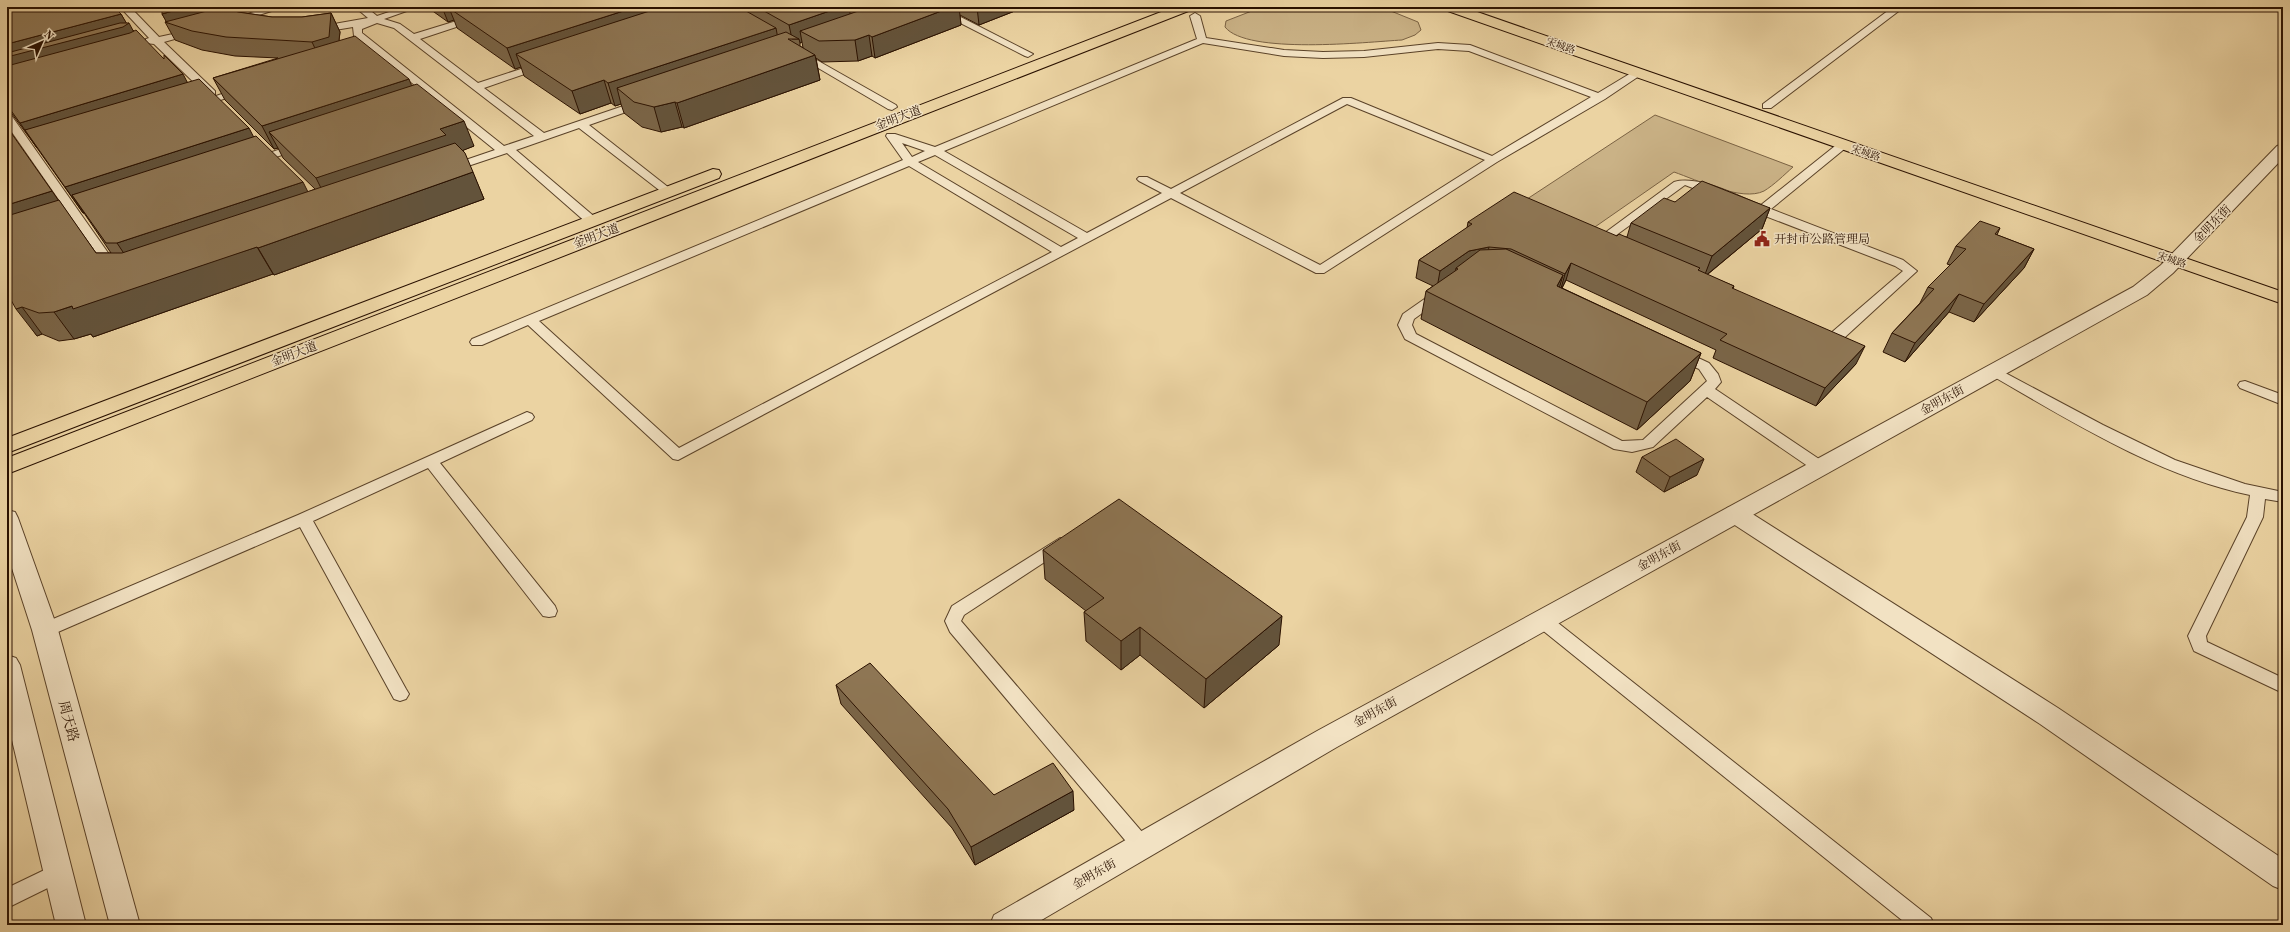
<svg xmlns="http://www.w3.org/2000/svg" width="2290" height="932" viewBox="0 0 2290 932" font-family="'Old Standard TT','Noto Serif SC',serif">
	<rect width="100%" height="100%" fill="#ebd3a2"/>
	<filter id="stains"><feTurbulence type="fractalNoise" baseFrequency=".005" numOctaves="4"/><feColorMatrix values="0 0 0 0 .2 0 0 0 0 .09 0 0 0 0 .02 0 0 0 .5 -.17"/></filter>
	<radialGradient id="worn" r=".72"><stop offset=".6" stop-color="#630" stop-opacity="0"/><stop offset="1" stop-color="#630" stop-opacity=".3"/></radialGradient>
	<path fill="#cab286" stroke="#7a6243" d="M 1262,7 L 1381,7 L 1418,22 L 1421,30 L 1415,35 L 1402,40 C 1367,42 1247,55 1225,27 L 1226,21 Z
		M 1655,115 L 1793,167 C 1784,175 1774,185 1764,191 C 1742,202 1697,180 1674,172 L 1592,229 L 1521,203 Z"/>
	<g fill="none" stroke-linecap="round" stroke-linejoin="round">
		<defs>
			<path id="service" d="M 120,7 L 130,7 L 159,37 L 196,29 L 196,33 L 164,42 L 215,91 L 215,95 L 207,95 L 154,44 L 146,43 L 146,39 L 149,38 Z
				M 269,7 L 284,7 L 234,23 L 229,20 Z
				M 355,7 L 366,7 L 377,16 L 404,7 L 418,7 L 384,19 L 400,24 L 414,34 L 502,7 L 517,7 L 420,39 L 478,83 L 539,63 L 545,63 L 545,67 L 484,88 L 544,133 L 638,101 L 646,101 L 646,105 L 589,125 L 673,191 L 667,194 L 663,193 L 579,128 L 516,150 L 596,218 L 598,221 L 596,224 L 588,224 L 507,153 L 453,171 L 445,171 L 443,169 L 445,167 L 495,150 L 354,36 L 353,27 L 317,33 L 312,30 L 317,27 L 368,18 ZM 377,23 L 394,28 L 534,136 L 504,146 L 362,33 L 362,29 Z
				M 929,7 L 941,7 L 1033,54 L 1028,57 L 1025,56 Z
				M 1893,7 L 1904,7 L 1771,108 L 1763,108 L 1763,104 Z
				M 1195,13 L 1200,16 L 1206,38 L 1284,50 L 1323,52 L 1364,51 L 1438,43 L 1470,45 L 1598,93 L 1636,70 L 1644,70 L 1645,72 L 1605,99 L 1497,162 L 1324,273 L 1316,273 L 1171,198 L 678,460 L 673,459 L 528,325 L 482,345 L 472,345 L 470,342 L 472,339 L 903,160 L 886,136 L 887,134 L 895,134 L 935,147 L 1197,39 L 1190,16 ZM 1203,43 L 1284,56 L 1323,58 L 1364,57 L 1438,49 L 1469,51 L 1591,97 L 1492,156 L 1351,98 L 1343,98 L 1171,189 L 1147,177 L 1139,177 L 1137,179 L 1139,181 L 1162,193 L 1087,233 L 944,151 ZM 1347,104 L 1485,160 L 1320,265 L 1180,193 ZM 902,143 L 925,151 L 912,157 ZM 935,155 L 1078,238 L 1061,247 L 918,162 ZM 909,166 L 1052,252 L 679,448 L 539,321 Z
				M 799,50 L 896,105 L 897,107 L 892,110 L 888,109 L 796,55 L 794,53 Z
				M 242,87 L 246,88 L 246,92 L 198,107 L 193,104 Z
				M 7,114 L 11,115 L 118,267 L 120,270 L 118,273 L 110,273 L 7,125 Z
				M 1844,141 L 1849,144 L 1848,146 L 1771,209 L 1903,260 L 1917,271 L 1844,338 L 1831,342 L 1826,341 L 1612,249 L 1602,235 L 1674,182 C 1699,175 1737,196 1761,205 L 1840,142 ZM 1685,185 L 1895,266 L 1903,271 L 1831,333 L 1620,243 L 1615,236 Z
				M 299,143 L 303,144 L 303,148 L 255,164 L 249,161 L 251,159 Z
				M 1485,266 L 1506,268 L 1709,363 L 1718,374 L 1721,382 L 1715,389 L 1825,463 L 1828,467 L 1825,471 L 1815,471 L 1707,397 L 1653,447 L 1632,452 L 1614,449 L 1405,339 L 1398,325 L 1403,314 L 1466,270 ZM 1485,274 L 1500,275 L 1699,369 L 1707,381 L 1643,440 L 1622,441 L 1416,334 L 1412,325 L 1414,319 L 1474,276 Z
				M 1994,367 L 2103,425 L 2175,460 L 2245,484 L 2283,492 L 2283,502 L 2265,499 L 2263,517 L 2206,636 L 2207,642 L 2283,678 L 2283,693 L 2194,651 L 2188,636 L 2247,517 L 2250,495 C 2156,475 2071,421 1989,374 L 1987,371 L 1989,368 Z
				M 2245,381 L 2283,395 L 2283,405 L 2240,388 L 2238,385 L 2240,382 Z
				M 527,412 L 532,414 L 534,417 L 532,420 L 440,463 L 555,606 L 557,611 L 555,616 L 549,617 L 543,616 L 428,468 L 313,521 L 406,689 L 409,694 L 406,699 L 400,701 L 394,699 L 300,527 L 51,635 L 45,637 L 39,635 L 36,630 L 39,625 L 298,515 Z
				M 1060,538 L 1066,540 L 1068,544 L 1066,548 L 964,615 L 961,621 L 1149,840 L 1152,846 L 1149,852 L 1142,855 L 1135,852 L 950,632 L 945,621 L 952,606 Z
				M 1542,613 L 1548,615 L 1931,918 L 1934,925 L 1908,925 L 1536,625 L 1534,620 L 1536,615 Z
				M 59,863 L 66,865 L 69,872 L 66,879 L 7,908 L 7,888 Z"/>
			<path id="minor" d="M 1735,506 L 1743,508 L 2058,708 L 2283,859 L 2283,890 L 2273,886 L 2040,724 L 1727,520 L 1724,514 L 1727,508 Z"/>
			<path id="tertiary" d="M 2283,144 L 2283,158 L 2173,273 L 2147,295 L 1337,747 L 1033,925 L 990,925 L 994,915 L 1317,731 L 2133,287 L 2161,265 L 2277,146 Z
				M 7,510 L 15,512 L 18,518 L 58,630 L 140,925 L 110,925 L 32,630 L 7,553 Z
				M 7,655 L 16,658 L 20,665 L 86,925 L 56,925 L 7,719 Z"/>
			<path id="primary" d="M 1174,7 L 1193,7 L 1191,10 L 7,474 L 7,458 Z
				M 1443,7 L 1463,7 L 2283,292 L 2283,304 L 1445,10 Z
				M 713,169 L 719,170 L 721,174 L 719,178 L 7,453 L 7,438 Z"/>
		</defs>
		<use href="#service" stroke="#5a4228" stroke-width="2"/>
		<use href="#minor" stroke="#5a4228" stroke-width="2"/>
		<use href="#tertiary" stroke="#5a4228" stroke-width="2"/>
		<use href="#primary" stroke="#2a1100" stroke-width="2"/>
		<use href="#service" fill="#f2e2c3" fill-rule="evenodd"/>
		<use href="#minor" fill="#f2e2c3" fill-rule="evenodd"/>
		<use href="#tertiary" fill="#f2e2c3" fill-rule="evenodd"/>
		<use href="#primary" fill="#ebd3a2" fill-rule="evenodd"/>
	</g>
	<path fill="#7a6548" stroke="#2a1100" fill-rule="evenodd" d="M 7,7 L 121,14 L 126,23 L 134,31 L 187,82 L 253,137 L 308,192 L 315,189 L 283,158 L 278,148 L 274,149 L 225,100 L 213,78 L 278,58 L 235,56 L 202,50 L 175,40 L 165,22 L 167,22 L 162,14 L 238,12 L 272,17 L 302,17 L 331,13 L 340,32 L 339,40 L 412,86 L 474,146 L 463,150 L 484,199 L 274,275 L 273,274 L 93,337 L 91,334 L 74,339 L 59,341 L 42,334 L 37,336 L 7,293 L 58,200 L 96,253 L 111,253 L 84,213 L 83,213 L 37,148 L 12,114 L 7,113 Z
		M 427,7 L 1025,7 L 979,25 L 960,15 L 961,25 L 875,58 L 872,56 L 858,61 L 822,62 L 816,58 L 820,80 L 684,128 L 682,127 L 661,132 L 642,127 L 624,113 L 621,104 L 615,106 L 611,103 L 580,114 L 524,76 L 521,67 L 515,69 L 457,28 L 454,20 L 448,22 ZM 802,42 L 803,48 L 800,46 L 800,43 Z
		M 1675,202 L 1770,208 L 1762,229 L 1707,275 L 1734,286 L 1733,289 L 1856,364 L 1816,406 L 1713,358 L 1716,350 L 1566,280 L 1562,288 L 1701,353 L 1690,381 L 1637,430 L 1421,319 L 1426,291 L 1433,286 L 1416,278 L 1419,260 L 1467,228 L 1468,222 L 1627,237 L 1631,223 Z
		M 2000,228 L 1997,235 L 2034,249 L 2024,268 L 1974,322 L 1949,312 L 1905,362 L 1883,352 L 1892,333 L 1920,303 L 1928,287 L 1950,265 L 1947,264 L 1956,246 Z
		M 1642,457 L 1697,475 L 1664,492 L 1636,472 Z
		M 1043,550 L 1279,645 L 1204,708 L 1140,655 L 1121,670 L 1086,641 L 1084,612 L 1086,611 L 1045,579 Z
		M 836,685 L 994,795 L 1074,810 L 975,865 L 952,828 L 841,704 Z"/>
	<path fill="#63533b" stroke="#2a1100" d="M 187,7 L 224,7 L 167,23 L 162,14 Z
		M 442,7 L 496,7 L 449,8 L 454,20 L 448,22 Z
		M 636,7 L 703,7 L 516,54 L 521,67 L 515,69 L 507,48 Z
		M 841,7 L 849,7 L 852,25 L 800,31 L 802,42 L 800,43 L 799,39 L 792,39 L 789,25 Z
		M 863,7 L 888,7 L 865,20 Z
		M 952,7 L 959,7 L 961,25 L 875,58 L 872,37 Z
		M 977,7 L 1025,7 L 979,25 Z
		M 331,13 L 340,32 L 337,56 L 321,61 L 312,42 Z
		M 121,14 L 127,24 L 129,23 L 142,47 L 7,85 L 7,44 Z
		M 776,28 L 780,50 L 617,88 L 621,104 L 615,106 L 608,83 Z
		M 869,35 L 872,56 L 858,61 L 855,40 Z
		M 815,55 L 820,80 L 684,128 L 677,103 Z
		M 183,74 L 196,99 L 25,130 L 37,148 L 20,123 Z
		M 409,79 L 418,102 L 269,132 L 278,148 L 274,149 L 262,126 Z
		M 604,80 L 611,103 L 580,114 L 572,91 Z
		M 675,102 L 682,127 L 661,132 L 654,107 Z
		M 464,121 L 474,146 L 329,204 L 316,178 L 440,129 Z
		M 249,128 L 262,153 L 72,195 L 84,213 L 83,213 L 65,187 Z
		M 473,172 L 484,199 L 274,275 L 258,248 Z
		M 303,182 L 316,208 L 135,270 L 117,243 Z
		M 52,191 L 70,217 L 7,238 L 7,205 Z
		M 1770,208 L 1762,229 L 1704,277 L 1712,256 Z
		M 257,247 L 273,274 L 93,337 L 91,334 L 74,339 L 54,312 Z
		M 1489,247 L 1485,265 L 1456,268 L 1454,277 L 1437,288 L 1440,271 L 1469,251 Z
		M 2034,249 L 2024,268 L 1974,322 L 1984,304 Z
		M 1571,263 L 1566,280 L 1560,292 L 1565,274 Z
		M 1563,275 L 1555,303 L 1557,286 Z
		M 1959,294 L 1949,312 L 1905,362 L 1915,343 Z
		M 22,307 L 42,334 L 37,336 L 16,309 Z
		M 1865,346 L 1856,364 L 1816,406 L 1825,388 Z
		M 1701,353 L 1690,381 L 1637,430 L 1647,402 Z
		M 1704,459 L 1697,475 L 1664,492 L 1670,477 Z
		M 1282,616 L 1279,645 L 1204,708 L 1206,679 Z
		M 1140,627 L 1140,655 L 1121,670 L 1121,641 Z
		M 1073,791 L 1074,810 L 975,865 L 971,847 Z"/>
	<path fill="#8e7654" stroke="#2a1100" d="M 7,7 L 114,7 L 121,14 L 7,44 Z
		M 162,7 L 187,7 L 162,14 Z
		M 222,7 L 226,7 L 238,12 L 272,17 L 302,17 L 331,13 L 329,37 L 312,42 L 226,37 L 192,31 L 165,22 Z
		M 453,7 L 636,7 L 507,48 L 449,8 Z
		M 662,7 L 739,7 L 776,28 L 608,83 L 604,80 L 572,91 L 516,54 Z
		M 757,7 L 841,7 L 789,25 Z
		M 870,7 L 952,7 L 872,37 L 869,35 L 855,40 L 819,41 L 800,31 Z
		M 120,23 L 129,23 L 123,27 L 7,57 L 7,53 Z
		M 136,30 L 164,59 L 164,55 L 183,74 L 20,123 L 7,105 L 7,66 L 130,33 Z
		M 786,32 L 799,39 L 788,39 L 815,55 L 677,103 L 675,102 L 654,107 L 634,102 L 617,88 Z
		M 355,36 L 409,79 L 262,126 L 213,78 Z
		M 199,79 L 249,128 L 65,187 L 25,130 Z
		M 417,84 L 464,121 L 440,129 L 446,135 L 316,178 L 269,132 Z
		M 7,127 L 52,191 L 7,205 Z
		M 256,136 L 303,182 L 117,243 L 106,243 L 72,195 Z
		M 455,143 L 465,153 L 473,172 L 258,248 L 257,247 L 73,309 L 72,306 L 54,312 L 39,313 L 22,307 L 16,309 L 7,293 L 7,216 L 59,200 L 96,253 L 122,253 Z
		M 1702,181 L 1770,208 L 1712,256 L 1631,223 L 1664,198 L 1675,202 Z
		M 1514,192 L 1617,236 L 1619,234 L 1700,268 L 1698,270 L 1734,286 L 1732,288 L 1865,346 L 1825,388 L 1720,340 L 1727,334 L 1571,263 L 1565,274 L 1511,249 L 1489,247 L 1469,251 L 1440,271 L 1419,260 L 1472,224 L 1468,222 Z
		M 1980,221 L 2000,228 L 1995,234 L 2034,249 L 1984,304 L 1959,294 L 1915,343 L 1892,333 L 1934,289 L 1928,287 L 1966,249 L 1956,246 Z
		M 1506,249 L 1563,275 L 1557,286 L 1701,353 L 1647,402 L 1426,291 L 1458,269 L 1456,268 L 1480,250 Z
		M 1676,439 L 1704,459 L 1670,477 L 1642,457 Z
		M 1119,499 L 1282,616 L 1206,679 L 1140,627 L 1121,641 L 1084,612 L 1104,598 L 1043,550 Z
		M 870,663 L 994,795 L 1053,763 L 1073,791 L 971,847 L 948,809 L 836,685 Z"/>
	<defs>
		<symbol id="civic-bare" viewBox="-9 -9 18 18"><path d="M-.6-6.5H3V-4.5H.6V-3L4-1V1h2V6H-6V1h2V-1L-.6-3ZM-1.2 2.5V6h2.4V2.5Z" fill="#8f2418" stroke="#f2e2c3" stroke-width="2.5" paint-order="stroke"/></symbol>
	</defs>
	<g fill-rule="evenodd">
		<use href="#civic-bare" x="1751" y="228" width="22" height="22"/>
	</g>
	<g text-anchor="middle" stroke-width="3" stroke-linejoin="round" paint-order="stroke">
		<g font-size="10" fill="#2a1100" stroke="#f2e2c3">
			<text transform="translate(1561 45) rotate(19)" y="4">宋城路</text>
			<text transform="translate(1866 152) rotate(19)" y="4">宋城路</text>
			<text transform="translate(2172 259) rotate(19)" y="4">宋城路</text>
		</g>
		<g font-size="12" fill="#2a1100" stroke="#f2e2c3">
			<text transform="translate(898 118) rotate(-21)" y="4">金明大道</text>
			<text transform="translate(2212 224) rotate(-46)" y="4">金明东街</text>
			<text transform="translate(596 236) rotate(-21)" y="4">金明大道</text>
			<text transform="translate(294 354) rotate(-21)" y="4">金明大道</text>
			<text transform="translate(1942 400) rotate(-29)" y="4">金明东街</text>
			<text transform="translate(1659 556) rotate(-29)" y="4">金明东街</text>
			<text transform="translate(1375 712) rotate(-29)" y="4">金明东街</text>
			<text transform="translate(1094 874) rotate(-30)" y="4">金明东街</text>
		</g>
		<g font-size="12" fill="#2a1100" stroke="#f2e2c3" text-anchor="start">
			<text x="1774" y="243">开封市公路管理局</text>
		</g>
		<g font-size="14" fill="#2a1100" stroke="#f2e2c3">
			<text transform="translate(69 721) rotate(75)" y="5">周天路</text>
		</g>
	</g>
	<rect width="2290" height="932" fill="none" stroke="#ebd3a2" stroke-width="24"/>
	<rect x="8" y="8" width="2274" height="916" fill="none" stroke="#2a1100" stroke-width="2"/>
	<rect x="12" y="12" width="2266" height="908" fill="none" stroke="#2a1100"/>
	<g transform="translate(42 42) rotate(45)" stroke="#f2e2c3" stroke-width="3" paint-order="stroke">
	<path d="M0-3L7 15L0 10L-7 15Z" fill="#2a1100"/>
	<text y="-6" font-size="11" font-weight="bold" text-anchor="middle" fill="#2a1100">N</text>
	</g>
	<rect width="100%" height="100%" filter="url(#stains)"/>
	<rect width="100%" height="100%" fill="url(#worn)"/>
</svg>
